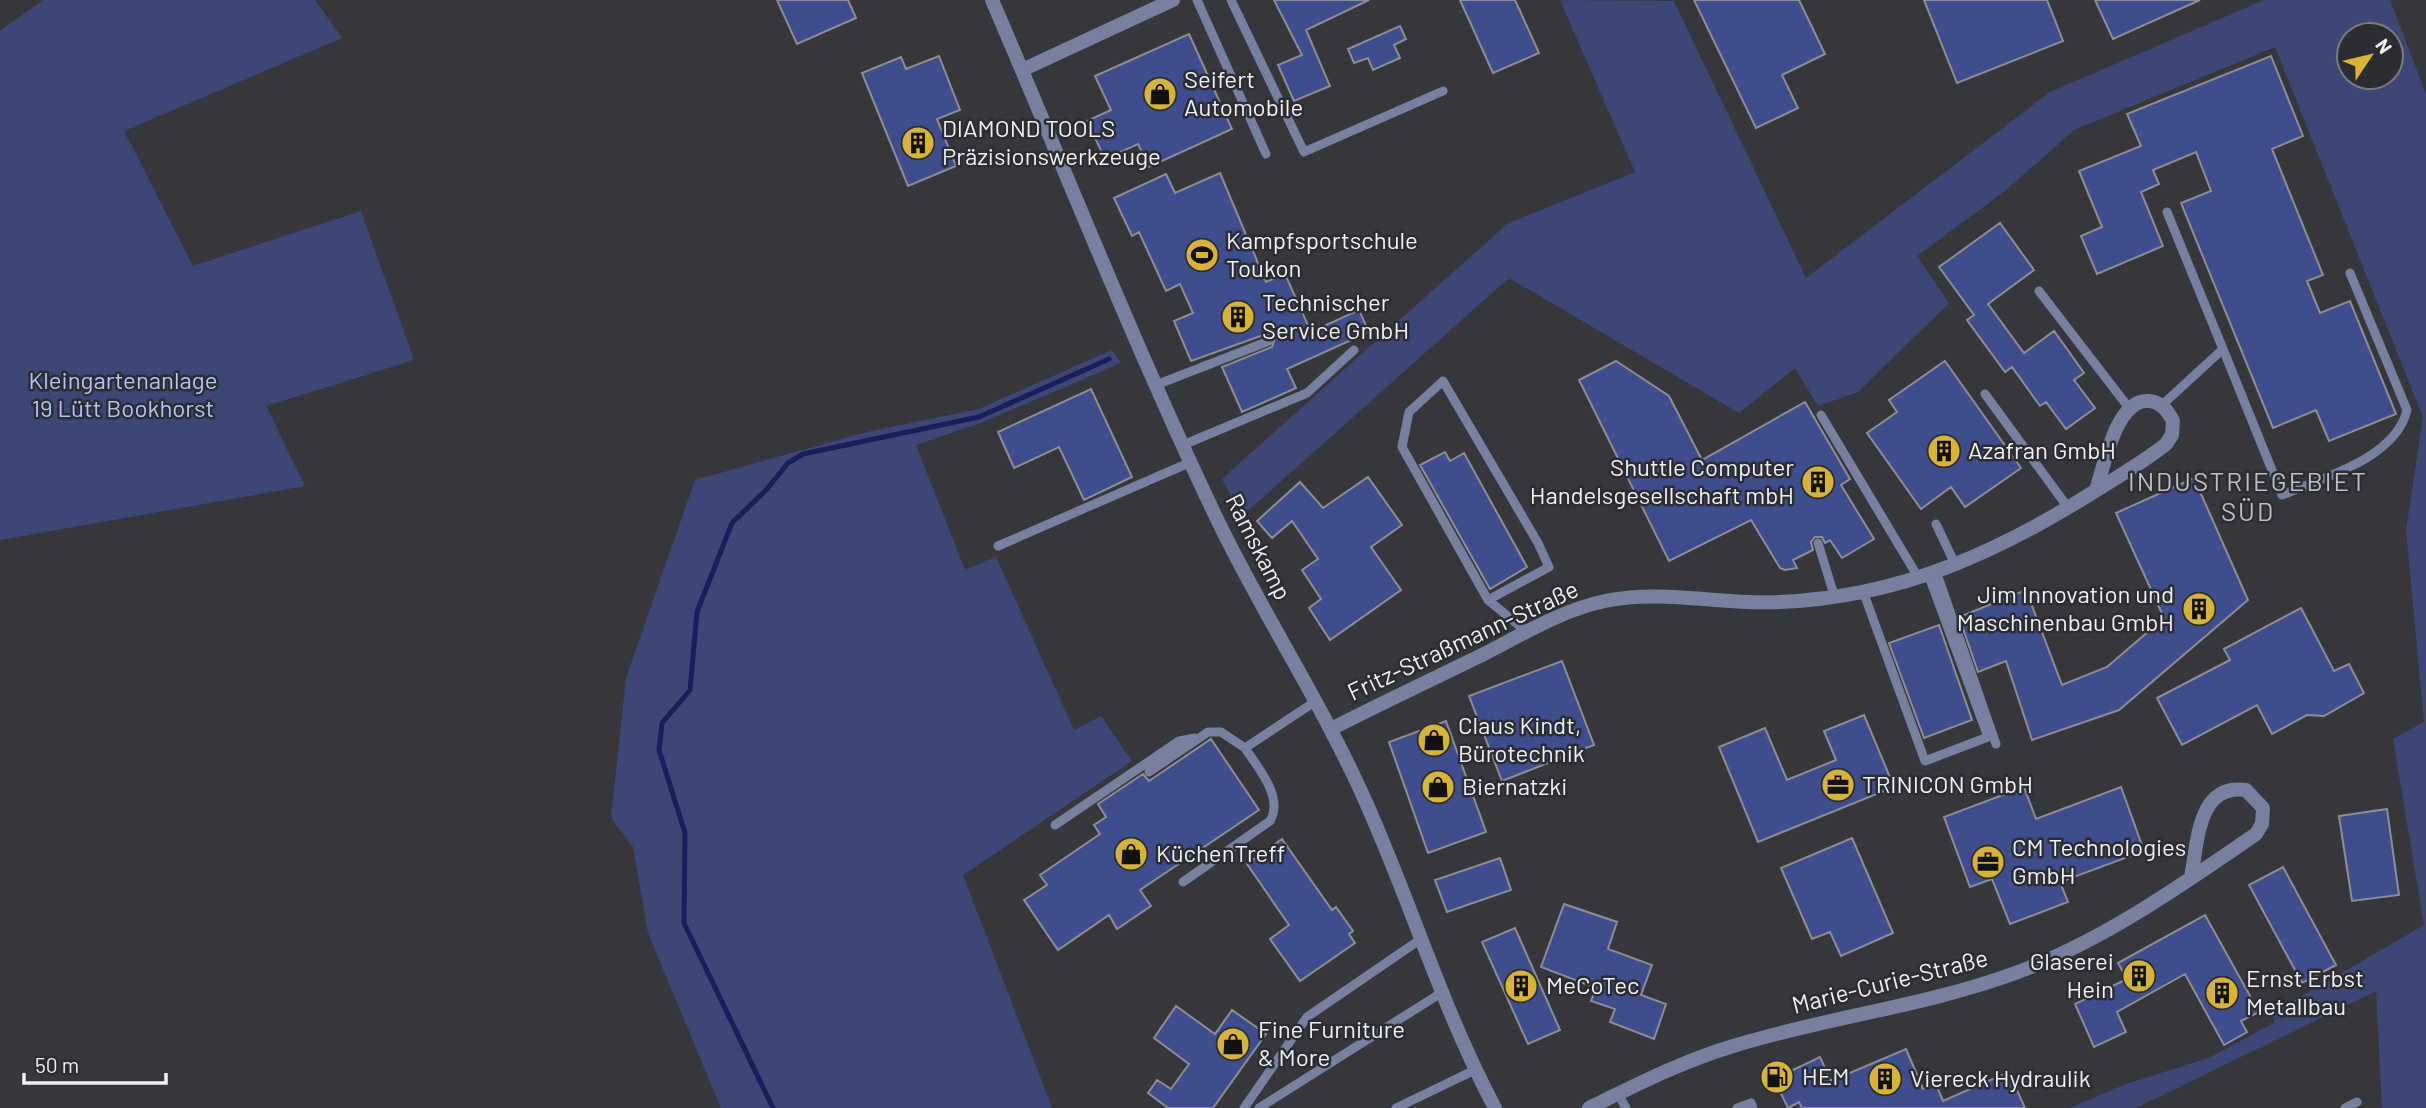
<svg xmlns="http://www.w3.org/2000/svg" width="2426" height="1108" viewBox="0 0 2426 1108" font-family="Barlow,sans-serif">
	<rect width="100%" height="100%" fill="#36373c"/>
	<path fill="#3c4776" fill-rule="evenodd" d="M 43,0 L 315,0 L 342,38 L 124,131 L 193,266 L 361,211 L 414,360 L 266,406 L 305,486 L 0,540 L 0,31 Z
		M 1560,0 L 1674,1 L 1806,278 L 2050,92 L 2264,0 L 2390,0 L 2426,94 L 2426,1108 L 2382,1108 L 2376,991 L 2136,1108 L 2070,1108 L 2126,1084 L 2209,1058 L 2275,1022 L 2271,1014 L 2424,925 L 2393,739 L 2424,722 L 2406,530 L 2423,417 L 2275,47 L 2074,130 L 2005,191 L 1917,256 L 1949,303 L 1858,392 L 1818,406 L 1795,368 L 1739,413 L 1509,278 L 1242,516 L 1222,479 L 1507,224 L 1635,172 ZM 2349,35 L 2391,35 L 2391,77 L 2349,77 Z
		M 1112,350 L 1121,363 L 983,422 L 916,445 L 965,570 L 996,557 L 1074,730 L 1101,716 L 1132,761 L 963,875 L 1052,1108 L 721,1108 L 648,933 L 633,847 L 611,818 L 626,678 L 695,480 L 867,432 L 979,409 Z"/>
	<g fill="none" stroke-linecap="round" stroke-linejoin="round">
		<path stroke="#191f5b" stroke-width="5" d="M 773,1108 L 684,923 L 685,833 L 659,750 L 662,723 L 690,690 L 697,612 L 732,523 L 767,489 L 788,463 L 803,454 L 979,417 L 1109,359"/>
	</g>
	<path fill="#3f4c8d" stroke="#8c8e94" stroke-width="2" d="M 777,0 L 848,0 L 856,18 L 797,44 Z
		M 1274,0 L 1369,0 L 1306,30 L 1330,86 L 1294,101 L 1278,65 L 1302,55 Z
		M 1460,0 L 1515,0 L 1539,53 L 1493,73 Z
		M 1694,0 L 1799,0 L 1825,54 L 1782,75 L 1798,108 L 1756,128 Z
		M 1924,0 L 2047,0 L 2063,41 L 1957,83 Z
		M 2095,0 L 2200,0 L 2113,39 Z
		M 1400,26 L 1406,39 L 1394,45 L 1400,58 L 1373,70 L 1368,58 L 1354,63 L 1348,49 Z
		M 1189,34 L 1232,129 L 1149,167 L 1138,144 L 1105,159 L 1087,121 L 1111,110 L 1095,76 Z
		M 939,56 L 960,110 L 937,119 L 956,166 L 908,186 L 862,73 L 901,57 L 906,69 Z
		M 2271,56 L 2303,136 L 2272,149 L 2323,275 L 2307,281 L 2320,313 L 2350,301 L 2396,414 L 2329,441 L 2316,410 L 2273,428 L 2181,203 L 2211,191 L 2196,152 L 2153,170 L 2159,184 L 2141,192 L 2163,246 L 2097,274 L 2081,236 L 2102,227 L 2079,171 L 2141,146 L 2127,114 Z
		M 1220,173 L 1266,282 L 1285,274 L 1311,332 L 1359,310 L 1369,332 L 1287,369 L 1296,388 L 1242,412 L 1222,367 L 1272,347 L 1275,338 L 1266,334 L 1191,361 L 1174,321 L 1193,313 L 1180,284 L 1166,291 L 1139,232 L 1132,236 L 1114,198 L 1166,174 L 1175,193 Z
		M 2000,223 L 2034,270 L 1988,304 L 2024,353 L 2054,331 L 2084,373 L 2074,380 L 2095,408 L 2066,429 L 2046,402 L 2040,406 L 2012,367 L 2005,372 L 1967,320 L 1974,315 L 1939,267 Z
		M 1616,361 L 1669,396 L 1702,460 L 1805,402 L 1850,479 L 1841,485 L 1874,539 L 1842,558 L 1830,540 L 1825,543 L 1822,537 L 1815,537 L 1811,542 L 1813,550 L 1793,560 L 1797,568 L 1785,570 L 1780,568 L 1751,520 L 1669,561 L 1579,380 Z
		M 1945,361 L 2021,468 L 1965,507 L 1951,487 L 1921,509 L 1867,433 L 1897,412 L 1889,400 Z
		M 1091,389 L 1132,477 L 1084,500 L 1059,447 L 1014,468 L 998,432 Z
		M 1445,452 L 1450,461 L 1464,453 L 1527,567 L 1490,589 L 1420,465 Z
		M 1368,477 L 1402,525 L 1371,547 L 1401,590 L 1330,640 L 1309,608 L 1321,599 L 1302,570 L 1318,559 L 1292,521 L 1272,538 L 1257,521 L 1300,482 L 1323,508 Z
		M 2194,478 L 2248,600 L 2119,710 L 2032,740 L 2006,661 L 1978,672 L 1959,617 L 2026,590 L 2062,685 L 2107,667 L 2164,618 L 2116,513 Z
		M 2301,608 L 2334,671 L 2349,664 L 2364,693 L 2324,716 L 2307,715 L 2272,734 L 2257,705 L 2182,745 L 2157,698 L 2230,660 L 2224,649 Z
		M 1939,625 L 1972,720 L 1924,738 L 1889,643 Z
		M 1562,661 L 1594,745 L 1502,781 L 1469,696 Z
		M 1864,715 L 1894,787 L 1758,842 L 1719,747 L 1765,728 L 1787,780 L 1836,760 L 1824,731 Z
		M 1446,721 L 1486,832 L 1428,853 L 1389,742 Z
		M 1211,739 L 1259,810 L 1140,890 L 1151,906 L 1117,929 L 1109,915 L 1058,950 L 1024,900 L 1047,885 L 1040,875 L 1100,834 L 1094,825 L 1106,817 L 1098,804 L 1143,774 L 1149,781 Z
		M 2024,787 L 2036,819 L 2121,787 L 2144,851 L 2060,882 L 2068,902 L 2010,924 L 1992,879 L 1970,887 L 1944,817 Z
		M 2387,809 L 2399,895 L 2352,901 L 2339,816 Z
		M 1852,838 L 1893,933 L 1841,956 L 1830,932 L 1812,939 L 1781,868 Z
		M 1282,839 L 1332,910 L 1336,907 L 1353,931 L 1349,934 L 1355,943 L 1300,981 L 1270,939 L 1289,925 L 1247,864 Z
		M 1500,858 L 1511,890 L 1447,912 L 1435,880 Z
		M 2283,867 L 2336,965 L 2302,983 L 2249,885 Z
		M 1564,904 L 1617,922 L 1608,949 L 1652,965 L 1641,995 L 1666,1004 L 1654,1039 L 1610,1022 L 1615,1009 L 1591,1001 L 1596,988 L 1541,967 Z
		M 2205,915 L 2259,1012 L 2241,1021 L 2247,1032 L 2224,1045 L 2185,974 L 2117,1012 L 2126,1032 L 2094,1047 L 2075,1004 L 2127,979 L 2118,963 Z
		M 1515,928 L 1560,1030 L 1528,1044 L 1482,942 Z
		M 1176,1006 L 1215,1034 L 1232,1010 L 1266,1034 L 1213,1108 L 1168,1108 L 1148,1093 L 1157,1080 L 1171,1089 L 1189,1064 L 1154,1038 Z
		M 1906,1049 L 1923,1089 L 1936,1084 L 1943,1101 L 2009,1072 L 2025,1108 L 1802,1108 L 1799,1102 L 1788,1108 L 1774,1079 L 1820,1057 L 1831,1081 Z"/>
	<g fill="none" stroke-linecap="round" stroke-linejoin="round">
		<path stroke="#77809e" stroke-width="9" d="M 1197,0 L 1266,154
			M 1231,0 L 1304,152 L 1443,91
			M 2039,291 L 2129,408
			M 2223,349 L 2282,495 C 2323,478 2396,458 2407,410 L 2350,273
			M 1156,385 L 1269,341
			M 1985,394 L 2069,509
			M 2162,405 L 2223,349 L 2167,212
			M 1821,415 L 1918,577
			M 1183,445 L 1307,393 L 1354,350
			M 1936,524 L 1955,564
			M 1818,543 L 1835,598
			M 998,546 L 1191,462
			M 1936,571 L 1996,744
			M 1864,594 L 1925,761 L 1988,737 L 1928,574
			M 1488,600 L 1549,567 L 1538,543 L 1443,381 L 1409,412 L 1402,447 L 1488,600 L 1527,632
			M 1149,772 L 1208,732 L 1221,732 L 1245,748 L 1316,701
			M 1055,825 L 1179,741 L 1195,738
			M 1183,882 L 1270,821 C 1284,797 1258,768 1245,748
			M 1618,1094 L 1626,1108
			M 1244,1108 L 1307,1017 L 1421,939
			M 1259,1108 L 1441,993
			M 1396,1108 L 1475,1070
			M 1737,1108 L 1751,1103 L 1753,1108
			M 2345,1108 L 2357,1102"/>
		<path stroke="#77809e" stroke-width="14" d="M 1022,70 L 1173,0
			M 1331,729 C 1382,703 1433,679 1484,654 C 1523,634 1562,610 1605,601 C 1662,589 1722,605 1780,602 C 1901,597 1999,552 2100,488 C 2122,474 2145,461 2166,444 L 2172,435 L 2173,421 C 2168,411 2161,402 2149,401 C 2116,398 2104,467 2096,490
			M 1589,1108 C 1636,1085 1681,1062 1730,1047 C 1825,1017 1924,1007 2018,972 C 2102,941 2182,885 2256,834 L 2262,824 L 2263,808 L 2246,790 C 2197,783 2198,843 2191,877"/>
		<path stroke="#77809e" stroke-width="14" d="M 992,0 C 1066,172 1135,347 1216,517 C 1260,609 1316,694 1359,787 C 1408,892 1440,1005 1495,1108"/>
	</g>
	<defs>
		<symbol id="shop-disc" viewBox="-11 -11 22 22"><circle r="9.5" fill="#d7b434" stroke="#2c2d32"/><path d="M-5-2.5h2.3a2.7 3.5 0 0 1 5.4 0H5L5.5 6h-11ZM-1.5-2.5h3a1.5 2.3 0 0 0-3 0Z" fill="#111"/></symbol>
		<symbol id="building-disc" viewBox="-11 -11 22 22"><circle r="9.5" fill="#d7b434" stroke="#2c2d32"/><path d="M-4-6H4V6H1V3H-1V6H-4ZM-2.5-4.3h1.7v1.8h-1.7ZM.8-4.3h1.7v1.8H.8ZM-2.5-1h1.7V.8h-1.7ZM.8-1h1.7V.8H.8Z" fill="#111"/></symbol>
		<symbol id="stadium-disc" viewBox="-11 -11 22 22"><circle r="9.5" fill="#d7b434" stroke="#2c2d32"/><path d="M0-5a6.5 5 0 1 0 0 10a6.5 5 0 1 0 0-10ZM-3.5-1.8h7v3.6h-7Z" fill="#111"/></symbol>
		<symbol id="office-disc" viewBox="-11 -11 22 22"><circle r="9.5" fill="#d7b434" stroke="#2c2d32"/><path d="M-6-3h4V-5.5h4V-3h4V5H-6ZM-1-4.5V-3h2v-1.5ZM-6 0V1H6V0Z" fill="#111"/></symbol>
		<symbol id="fuel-disc" viewBox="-11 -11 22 22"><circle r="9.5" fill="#d7b434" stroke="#2c2d32"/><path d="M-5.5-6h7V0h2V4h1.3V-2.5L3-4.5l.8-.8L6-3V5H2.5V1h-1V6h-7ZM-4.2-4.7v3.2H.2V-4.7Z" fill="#111"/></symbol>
	</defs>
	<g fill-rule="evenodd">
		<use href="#shop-disc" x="1141" y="75" width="38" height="38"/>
		<use href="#building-disc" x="899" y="124" width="38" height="38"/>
		<use href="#stadium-disc" x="1183" y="236" width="38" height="38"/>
		<use href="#building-disc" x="1219" y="298" width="38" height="38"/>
		<use href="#building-disc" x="1925" y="432" width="38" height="38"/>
		<use href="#building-disc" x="1799" y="463" width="38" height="38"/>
		<use href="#building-disc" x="2180" y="590" width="38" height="38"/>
		<use href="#shop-disc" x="1415" y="721" width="38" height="38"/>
		<use href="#office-disc" x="1819" y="766" width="38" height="38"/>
		<use href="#shop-disc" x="1419" y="768" width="38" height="38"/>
		<use href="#shop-disc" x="1112" y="835" width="38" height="38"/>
		<use href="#office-disc" x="1969" y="843" width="38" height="38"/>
		<use href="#building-disc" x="2120" y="957" width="38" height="38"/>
		<use href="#building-disc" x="1502" y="967" width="38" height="38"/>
		<use href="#building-disc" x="2203" y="974" width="38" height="38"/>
		<use href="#shop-disc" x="1214" y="1025" width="38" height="38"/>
		<use href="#fuel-disc" x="1758" y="1058" width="38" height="38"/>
		<use href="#building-disc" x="1866" y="1060" width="38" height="38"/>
	</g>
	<g text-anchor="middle" stroke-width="5" stroke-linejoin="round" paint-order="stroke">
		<g font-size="24" fill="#eff0f3" stroke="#2c2d32" text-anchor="start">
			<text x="1184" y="88">Seifert<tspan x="1184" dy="28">Automobile</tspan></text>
			<text x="942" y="137">DIAMOND TOOLS<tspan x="942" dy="28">Präzisionswerkzeuge</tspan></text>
			<text x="1226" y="249">Kampfsportschule<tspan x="1226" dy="28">Toukon</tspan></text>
			<text x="1262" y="311">Technischer<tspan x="1262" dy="28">Service GmbH</tspan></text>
			<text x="1968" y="459">Azafran GmbH</text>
			<text x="1794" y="476" text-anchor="end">Shuttle Computer<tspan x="1794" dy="28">Handelsgesellschaft mbH</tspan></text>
			<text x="2174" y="603" text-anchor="end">Jim Innovation und<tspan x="2174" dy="28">Maschinenbau GmbH</tspan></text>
			<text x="1458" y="734">Claus Kindt,<tspan x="1458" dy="28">Bürotechnik</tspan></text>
			<text x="1862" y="793">TRINICON GmbH</text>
			<text x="1462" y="795">Biernatzki</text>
			<text x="2012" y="856">CM Technologies<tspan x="2012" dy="28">GmbH</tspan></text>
			<text x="1156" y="862">KüchenTreff</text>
			<text x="2114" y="970" text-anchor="end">Glaserei<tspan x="2114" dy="28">Hein</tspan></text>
			<text x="2246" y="987">Ernst Erbst<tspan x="2246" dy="28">Metallbau</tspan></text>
			<text x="1546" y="994">MeCoTec</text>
			<text x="1258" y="1038">Fine Furniture<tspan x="1258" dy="28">&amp; More</tspan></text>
			<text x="1802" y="1085">HEM</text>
			<text x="1910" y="1087">Viereck Hydraulik</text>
		</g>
		<g font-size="24" fill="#b4c3fc" stroke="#2c2d32">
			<text x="123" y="389">Kleingartenanlage<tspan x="123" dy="28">19 Lütt Bookhorst</tspan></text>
		</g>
		<g font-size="24" fill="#eff0f3" stroke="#2c2d32">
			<text transform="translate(1258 547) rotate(63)" y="8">Ramskamp</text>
			<text transform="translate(1463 641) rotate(-25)" y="8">Fritz-Straßmann-Straße</text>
			<text transform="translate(1890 982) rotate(-14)" y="8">Marie-Curie-Straße</text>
		</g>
		<g font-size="26" letter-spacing="2" fill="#bdbfc5" stroke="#2c2d32">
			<text x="2248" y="491">INDUSTRIEGEBIET<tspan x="2248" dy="30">SÜD</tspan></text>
		</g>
	</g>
	<g transform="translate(2370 56) rotate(55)"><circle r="33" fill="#2c2d32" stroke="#7a7b7f" stroke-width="2"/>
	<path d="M0-5L12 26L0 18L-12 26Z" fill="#d7b434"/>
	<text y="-10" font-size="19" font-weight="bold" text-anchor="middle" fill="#eff0f3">N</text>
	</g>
	<path d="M24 1073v10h142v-10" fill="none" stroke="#eff0f3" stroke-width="3.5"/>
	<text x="35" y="1073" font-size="21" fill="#eff0f3" stroke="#2c2d32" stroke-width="5" paint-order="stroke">50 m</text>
</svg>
